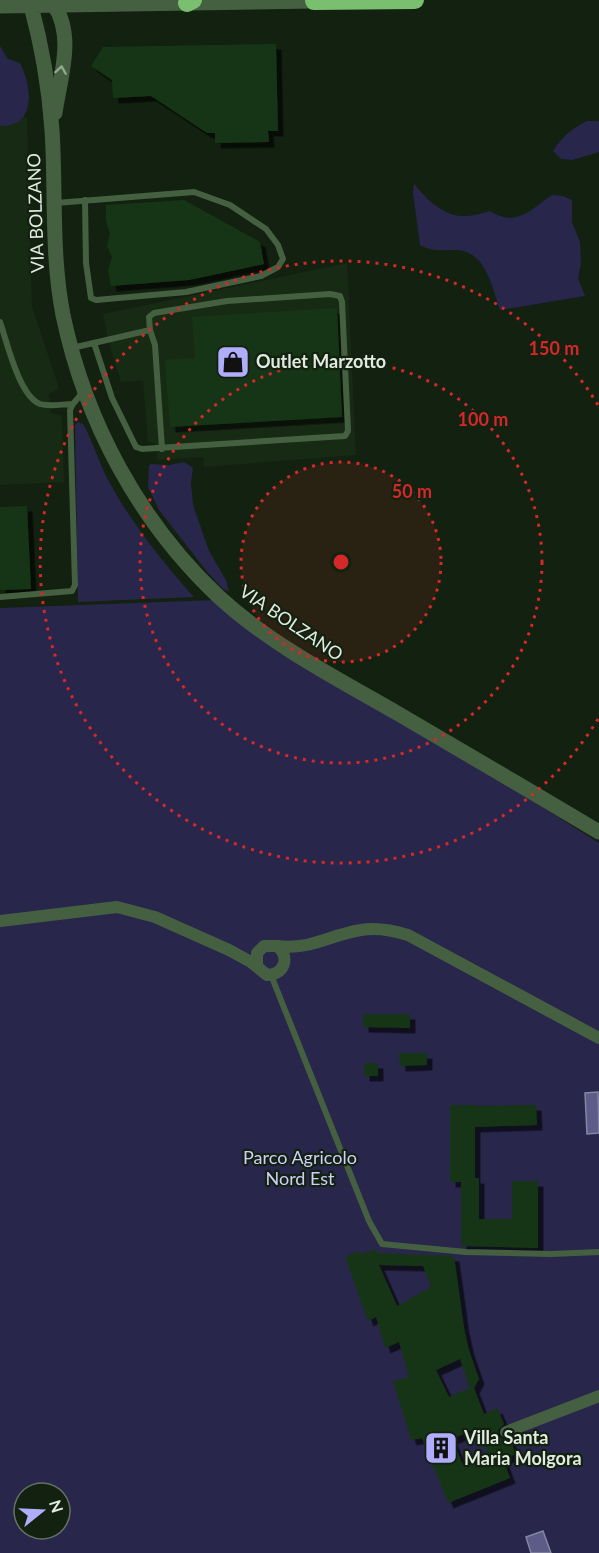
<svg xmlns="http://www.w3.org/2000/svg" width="599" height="1553" viewBox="0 0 599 1553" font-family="Lato,sans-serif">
	<defs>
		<filter id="shadow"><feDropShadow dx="5.5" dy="5.5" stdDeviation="0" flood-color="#0009"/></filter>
	</defs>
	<rect width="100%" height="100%" fill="#122110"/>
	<path fill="#172a14" d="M 0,102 L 27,118 L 32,306 L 59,388 L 49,394 L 51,413 L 62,416 L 64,482 L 0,485 Z
		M 347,263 L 356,455 L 204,467 L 203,457 L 157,460 L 156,444 L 148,442 L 143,381 L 121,382 L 109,344 L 103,314 Z"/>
	<path fill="#29264c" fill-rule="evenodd" d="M 0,46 L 8,59 L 20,63 C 32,86 37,127 0,126 Z
		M 587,121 L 599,121 L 599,152 L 572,160 L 561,159 L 553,151 C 561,138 572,128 587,121 Z
		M 414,183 C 425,199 446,218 466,216 C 474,216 482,213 490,211 C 517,228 531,209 552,195 L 563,196 L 572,200 L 572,222 L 580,242 L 581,264 L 578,278 L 585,296 L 500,310 C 492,289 487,251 456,250 C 442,250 432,252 420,245 L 413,193 Z
		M 79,422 L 83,424 L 86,429 C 93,444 99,461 106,476 C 127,517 163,563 194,597 L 78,602 L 75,424 Z
		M 184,462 L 193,468 L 191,483 L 193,505 L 209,551 L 226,580 L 229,591 L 223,589 L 208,573 L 159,510 L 148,487 L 149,466 L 151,464 L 169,465 Z
		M 215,600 L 599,843 L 599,1553 L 0,1553 L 0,608 ZM 24,1493 L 60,1493 L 60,1529 L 24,1529 Z"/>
	<path fill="#5d5b87" stroke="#8586a1" stroke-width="1.5" d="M 598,1092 L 599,1133 L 587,1134 L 585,1093 Z
		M 543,1531 L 551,1553 L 531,1553 L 526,1537 Z"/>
	<path fill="#173613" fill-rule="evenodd" filter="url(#shadow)" d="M 276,44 L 278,131 L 268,131 L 269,142 L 215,143 L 215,133 L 207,133 L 151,96 L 113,98 L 112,80 L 91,66 L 103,47 Z
		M 184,200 L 260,242 L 264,264 L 189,280 L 111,286 L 108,270 L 112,257 L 107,246 L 110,234 L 106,221 L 106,205 Z
		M 337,308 L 342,417 L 170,427 L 165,360 L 195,358 L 192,317 Z
		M 27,506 L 31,589 L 0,590 L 0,507 Z
		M 363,1014 L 410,1014 L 410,1028 L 363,1027 Z
		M 399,1053 L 427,1053 L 427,1065 L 400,1066 Z
		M 364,1063 L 378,1063 L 378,1076 L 364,1076 Z
		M 450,1105 L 475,1105 L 475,1106 L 536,1105 L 537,1125 L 475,1127 L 475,1178 L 479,1178 L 479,1219 L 512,1219 L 512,1181 L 538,1181 L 538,1248 L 461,1246 L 461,1182 L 450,1182 Z
		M 376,1249 L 377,1253 L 454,1256 L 464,1328 L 469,1350 L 479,1379 L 474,1388 L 484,1414 L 497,1408 L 504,1424 L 498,1430 L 499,1436 L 504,1440 L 510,1440 L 516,1454 L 503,1459 L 510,1478 L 448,1503 L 422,1438 L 411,1440 L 393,1381 L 409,1377 L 399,1342 L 385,1348 L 376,1317 L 368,1321 L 345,1257 L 358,1251 L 361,1254 ZM 379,1265 L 423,1266 L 431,1287 L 397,1306 ZM 460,1359 L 470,1388 L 449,1397 L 436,1370 ZM 477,1428 L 488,1454 L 463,1465 L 452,1439 Z"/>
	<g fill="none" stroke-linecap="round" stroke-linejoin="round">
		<path stroke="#456041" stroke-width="6" d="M 56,203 L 194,192 L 230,205 L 266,229 L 278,245 L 283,259 L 278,267 L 261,276 L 186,292 L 96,300 L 91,298 L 86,263 L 85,200
			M 0,322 C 7,342 19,396 40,404 C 50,407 63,404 73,404
			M 150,330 L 155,345 L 162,449
			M 72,348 L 150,330 L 149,317 L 154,313 L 227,301 L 330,294 L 340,296 L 342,302 L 348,431 L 345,436 L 142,449 L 136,447 L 112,398 L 94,343
			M 0,597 L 72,591 L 75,585 L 70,410 L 73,404 L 83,392
			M 271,975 L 369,1221 L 382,1244 L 466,1252 L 551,1254 L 599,1252"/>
		<path stroke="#456041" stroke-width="12" d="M 0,921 L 117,907 L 155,917 L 229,950 L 251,962 L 267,975 C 284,975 291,957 277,946 L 264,946 L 257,953 L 257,966
			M 277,946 C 313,950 328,935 361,930 C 377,927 392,930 408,935 L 599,1038
			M 506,1432 L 599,1396"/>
		<path stroke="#456041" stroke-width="15" d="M 54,5 C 75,36 60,78 55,113
			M 0,6 L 314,1
			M 31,6 C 42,46 49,88 52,130 C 56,191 51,254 63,315 C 85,421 139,522 219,597 C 270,644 336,678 397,713 C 464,752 532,792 599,832"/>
		<path stroke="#7abe70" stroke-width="18" d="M 314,1 L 415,0
			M 187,3 L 193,0"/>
	</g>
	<defs><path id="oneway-chevron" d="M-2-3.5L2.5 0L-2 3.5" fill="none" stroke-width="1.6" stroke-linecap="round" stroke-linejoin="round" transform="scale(1.5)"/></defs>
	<use stroke="#93a690" href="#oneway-chevron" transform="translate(61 70) rotate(-81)"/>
	<circle cx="341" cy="562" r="100" fill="#d62828" fill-opacity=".12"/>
	<g fill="none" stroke="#d62828" stroke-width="3" stroke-dasharray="3 6">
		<circle cx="341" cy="562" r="100"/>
		<circle cx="341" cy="562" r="201"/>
		<path d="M598 719A301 301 0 1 1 598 405"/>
	</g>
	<defs>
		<symbol id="shop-square" viewBox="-11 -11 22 22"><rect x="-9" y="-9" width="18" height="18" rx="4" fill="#b0aefa" stroke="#122110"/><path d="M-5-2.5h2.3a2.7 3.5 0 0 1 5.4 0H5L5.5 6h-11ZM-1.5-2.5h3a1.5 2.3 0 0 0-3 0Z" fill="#111"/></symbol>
		<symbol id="building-square" viewBox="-11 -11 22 22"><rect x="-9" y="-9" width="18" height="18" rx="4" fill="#b0aefa" stroke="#122110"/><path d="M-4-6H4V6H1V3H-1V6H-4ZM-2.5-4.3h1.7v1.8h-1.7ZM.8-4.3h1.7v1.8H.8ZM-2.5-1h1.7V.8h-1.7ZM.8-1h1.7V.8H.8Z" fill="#111"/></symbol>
	</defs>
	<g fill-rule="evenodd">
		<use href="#shop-square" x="214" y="343" width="38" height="38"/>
		<use href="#building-square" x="422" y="1429" width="38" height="38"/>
	</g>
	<g text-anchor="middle" stroke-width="4.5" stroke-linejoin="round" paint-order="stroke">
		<g font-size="18" fill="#e1ebdf" stroke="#122110">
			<text transform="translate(36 213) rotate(-92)" y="6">VIA BOLZANO</text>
			<text transform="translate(291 623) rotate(34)" y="6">VIA BOLZANO</text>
		</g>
		<g font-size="18" font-weight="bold" fill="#e1ebdf" stroke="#122110" text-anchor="start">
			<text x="256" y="368">Outlet Marzotto</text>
			<text x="464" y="1444">Villa Santa<tspan x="464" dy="21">Maria Molgora</tspan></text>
		</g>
		<g font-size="18" fill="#cecef9" stroke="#122110">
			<text x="300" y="1164">Parco Agricolo<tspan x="300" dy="21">Nord Est</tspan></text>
		</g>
	</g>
	<circle cx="341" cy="562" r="9" fill="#d62828" stroke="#122110" stroke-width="3"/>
	<g font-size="18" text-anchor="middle" font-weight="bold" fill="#d62828" stroke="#122110" stroke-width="4.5" stroke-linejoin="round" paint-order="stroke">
		<text x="554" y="355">150 m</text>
		<text x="483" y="426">100 m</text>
		<text x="412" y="498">50 m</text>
	</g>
	<g transform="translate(42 1511) rotate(72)"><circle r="28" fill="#122110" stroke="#657263" stroke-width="1.5"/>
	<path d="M0-4.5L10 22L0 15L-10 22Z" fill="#b0aefa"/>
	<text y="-9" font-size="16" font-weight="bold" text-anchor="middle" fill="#e1ebdf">N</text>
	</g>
</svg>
